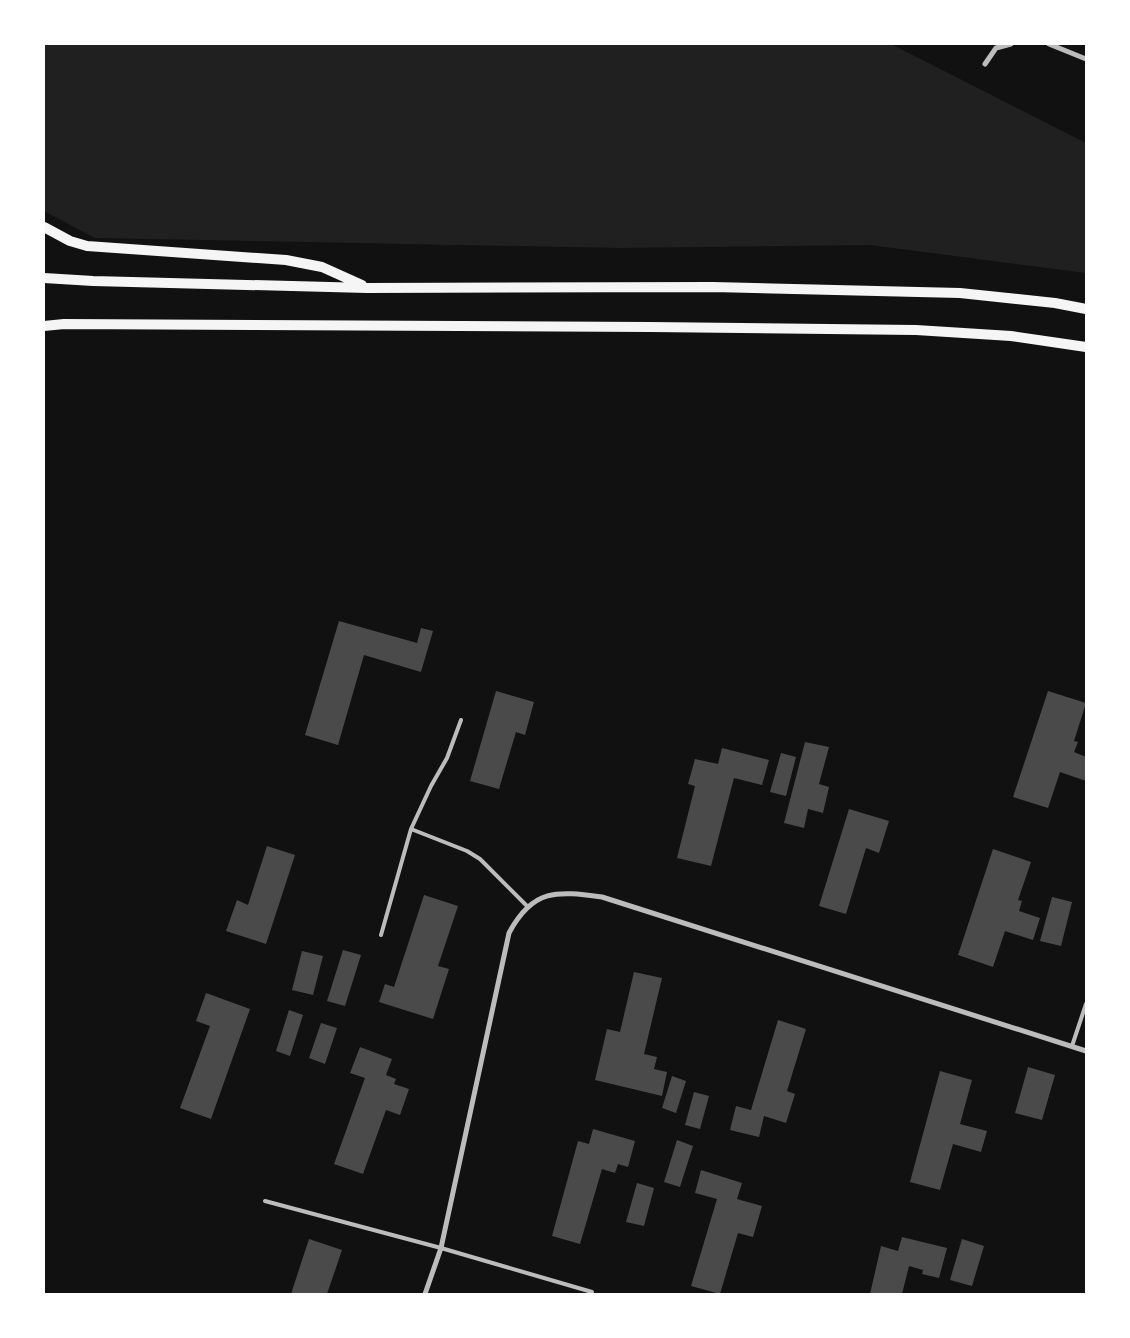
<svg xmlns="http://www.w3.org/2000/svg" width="1130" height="1338" viewBox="0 0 1130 1338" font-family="Arial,sans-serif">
	<rect width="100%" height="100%" fill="#111"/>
	<path fill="#202020" d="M 44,44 L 891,44 L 1086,143 L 1086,273 L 870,245 L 620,248 L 95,238 L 44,211 Z"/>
	<path fill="#4a4a4a" d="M 339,621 L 417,643 L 421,628 L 433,631 L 421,672 L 364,655 L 338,745 L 305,735 Z
		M 496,691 L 534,702 L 525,735 L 516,732 L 499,789 L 470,781 Z
		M 1048,691 L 1086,703 L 1074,741 L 1078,742 L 1074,752 L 1086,757 L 1086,781 L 1060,772 L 1048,808 L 1013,797 Z
		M 805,742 L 829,747 L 819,784 L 829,787 L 823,813 L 808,809 L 804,828 L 784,823 Z
		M 722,748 L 769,760 L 762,785 L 734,778 L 711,866 L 677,858 L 695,786 L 688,784 L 695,759 L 718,764 Z
		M 781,753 L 796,757 L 786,796 L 770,792 Z
		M 849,809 L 889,821 L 879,853 L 866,848 L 846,914 L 819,906 Z
		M 267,846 L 295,855 L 266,944 L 226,931 L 237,900 L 248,905 Z
		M 993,849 L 1031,862 L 1018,900 L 1022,901 L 1019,911 L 1040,918 L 1033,940 L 1005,931 L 993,967 L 958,955 Z
		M 424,895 L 458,906 L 438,966 L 449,969 L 433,1019 L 379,1002 L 385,984 L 394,987 Z
		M 1052,897 L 1072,902 L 1061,946 L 1040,941 Z
		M 343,950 L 361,955 L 345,1006 L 327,1001 Z
		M 302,951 L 323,956 L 313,995 L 292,990 Z
		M 634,972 L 662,978 L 644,1054 L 657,1057 L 654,1069 L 667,1072 L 662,1096 L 595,1080 L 607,1029 L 620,1032 Z
		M 206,993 L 250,1009 L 211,1119 L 180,1108 L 210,1026 L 196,1021 Z
		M 289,1010 L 303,1015 L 290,1056 L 276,1051 Z
		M 778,1020 L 806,1029 L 787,1091 L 795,1094 L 786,1123 L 764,1116 L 759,1137 L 730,1130 L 736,1106 L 751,1110 Z
		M 321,1023 L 337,1028 L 325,1064 L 309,1058 Z
		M 360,1047 L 392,1059 L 386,1075 L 396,1079 L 394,1084 L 409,1089 L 400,1115 L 386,1110 L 363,1174 L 334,1164 L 365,1078 L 350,1073 Z
		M 1028,1067 L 1055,1075 L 1042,1120 L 1015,1113 Z
		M 940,1071 L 972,1080 L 960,1124 L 987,1131 L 981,1152 L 953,1144 L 940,1190 L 910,1182 Z
		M 672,1076 L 686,1081 L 676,1113 L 662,1108 Z
		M 694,1092 L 709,1096 L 700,1129 L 685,1125 Z
		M 593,1129 L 635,1141 L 628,1167 L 618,1164 L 615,1173 L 602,1169 L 580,1244 L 552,1236 L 578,1141 L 589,1144 Z
		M 677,1140 L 693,1146 L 680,1187 L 664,1182 Z
		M 701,1170 L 742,1183 L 737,1199 L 762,1206 L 753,1237 L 738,1233 L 720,1294 L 691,1286 L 717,1199 L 695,1193 Z
		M 637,1183 L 654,1188 L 644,1226 L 626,1222 Z
		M 902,1237 L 947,1248 L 939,1278 L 922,1274 L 923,1270 L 909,1266 L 902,1294 L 870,1294 L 881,1246 L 898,1251 Z
		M 309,1239 L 342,1250 L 327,1294 L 291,1294 Z
		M 962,1239 L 984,1246 L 972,1286 L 950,1280 Z"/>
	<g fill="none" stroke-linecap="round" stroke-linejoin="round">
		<path stroke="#bcbcbc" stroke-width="4" d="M 411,829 L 431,786 L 447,758 L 461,720
			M 381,935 L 411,829 L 467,851 L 480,859 L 527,906
			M 1072,1046 L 1086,1004
			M 265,1201 L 441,1248 L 592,1292"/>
		<path stroke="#bcbcbc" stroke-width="5" d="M 1049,44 L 1086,59
			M 985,64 L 996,48 L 1011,44
			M 425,1294 L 441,1248 L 509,933 C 533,888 557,891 602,897 L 1086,1051"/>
		<path stroke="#f5f5f5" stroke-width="10" d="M 44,227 L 70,241 L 87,246 L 286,260 L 322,267 L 362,285
			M 44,278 L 93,281 L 367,288 L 713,287 L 960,293 L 1055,303 L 1086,309
			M 44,326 L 64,324 L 650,327 L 916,330 L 1011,336 L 1086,347"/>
	</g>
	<rect width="1130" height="1338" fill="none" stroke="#ffffff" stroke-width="90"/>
</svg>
